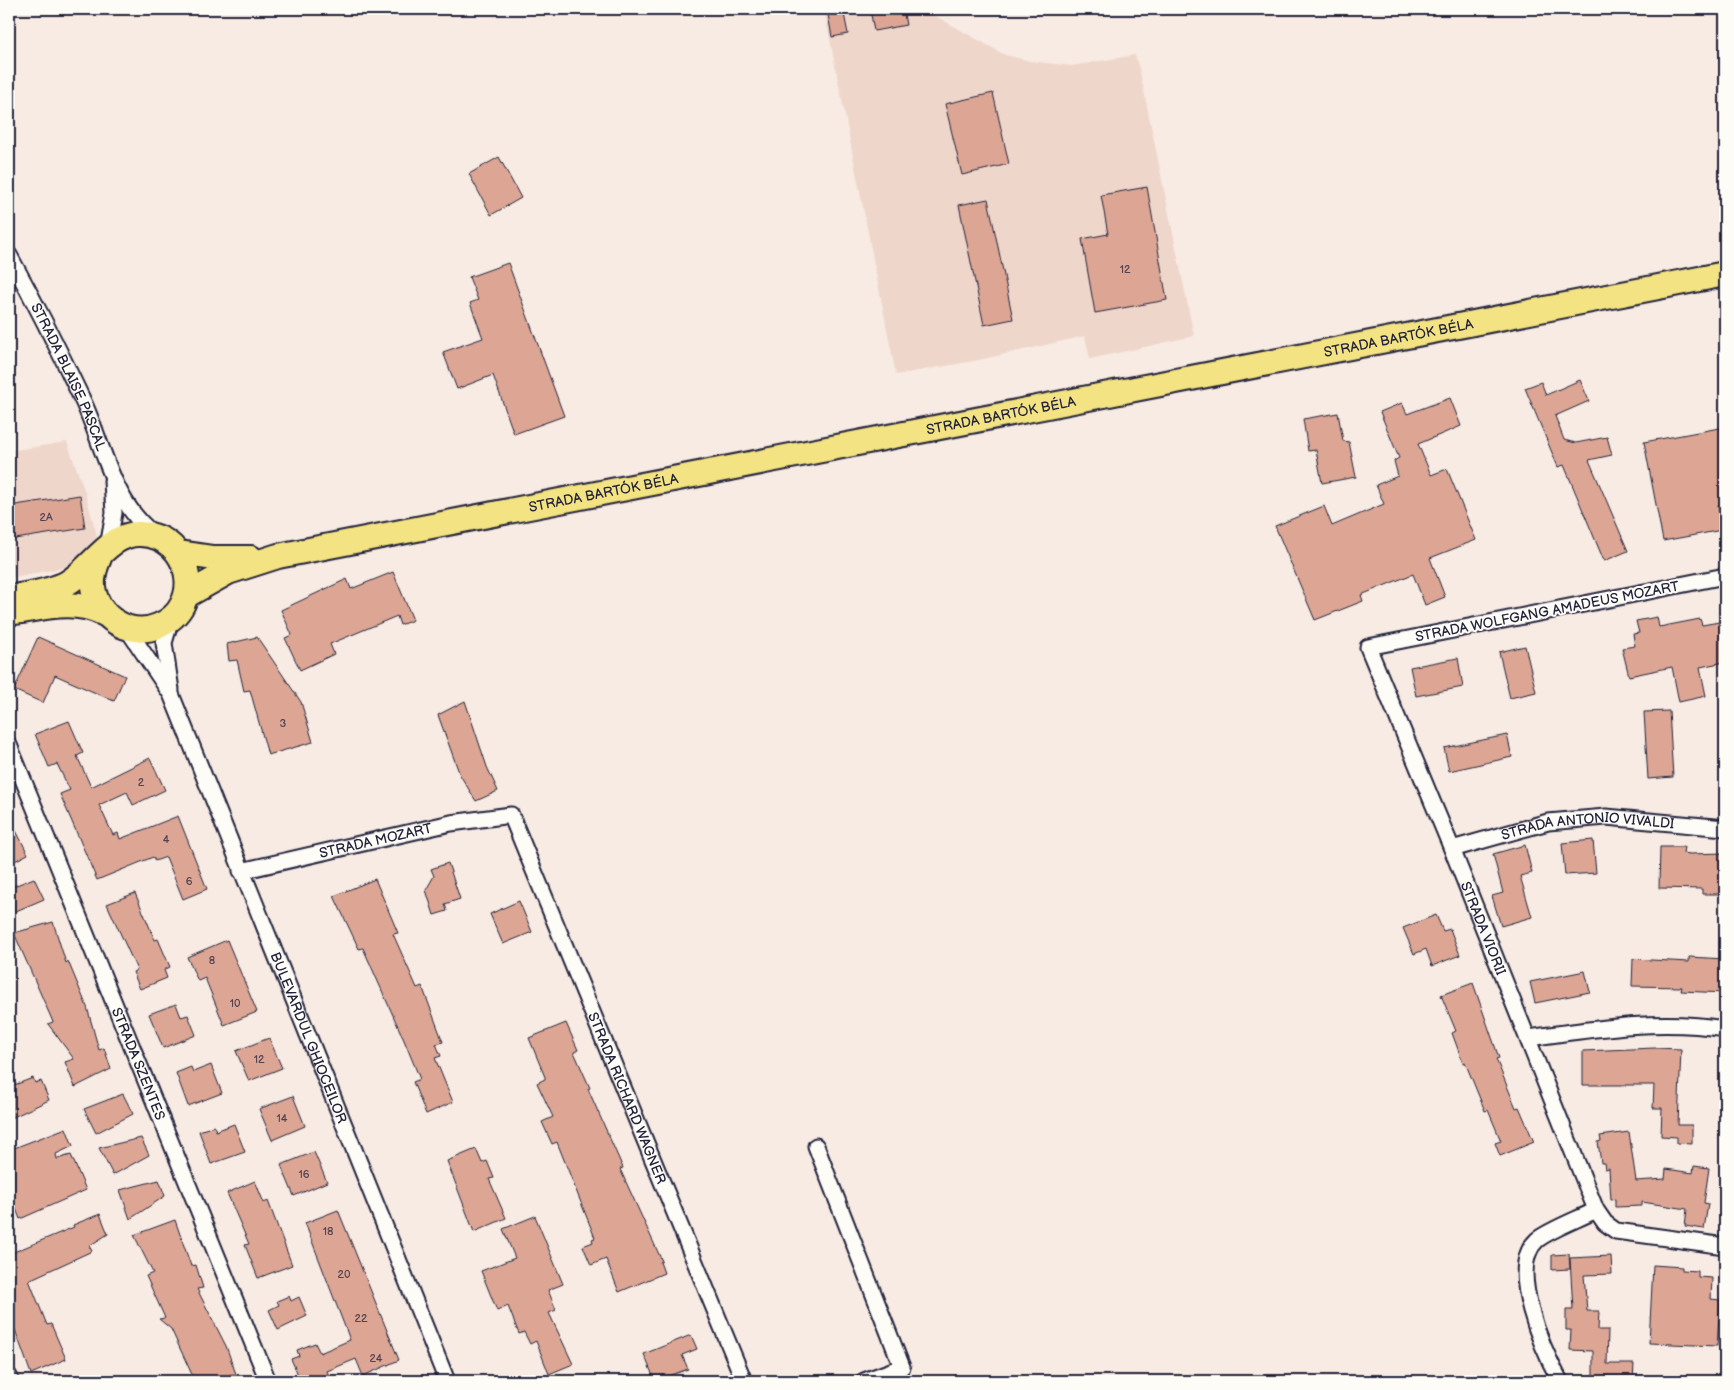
<svg xmlns="http://www.w3.org/2000/svg" width="1734" height="1390" viewBox="0 0 1734 1390" font-family="'Balsamiq Sans',sans-serif">
	<rect width="100%" height="100%" fill="#f7ebe3"/>
	<filter id="ink" filterUnits="userSpaceOnUse"><feTurbulence type="fractalNoise" baseFrequency=".02" numOctaves="2"/><feDisplacementMap in="SourceGraphic" scale="10" xChannelSelector="R" yChannelSelector="G"/><feConvolveMatrix kernelMatrix="1 2 1 2 8 2 1 2 1" color-interpolation-filters="sRGB"/></filter>
	<g filter="url(#ink)">
		<path fill="#efd6cb" d="M 824,9 L 923,9 L 1005,55 L 1030,61 L 1071,66 L 1135,55 L 1140,72 L 1194,336 L 1090,359 L 1085,336 L 979,360 L 896,375 Z
			M 67,442 L 85,492 L 97,536 L 78,565 L 9,578 L 9,451 Z"/>
		<path fill="#dda694" stroke="#22223b" d="M 827,9 L 843,9 L 848,34 L 832,37 Z
			M 870,9 L 903,9 L 906,25 L 874,31 Z
			M 993,93 L 1009,164 L 962,175 L 945,104 Z
			M 499,157 L 521,198 L 491,215 L 469,174 Z
			M 1147,187 L 1167,300 L 1095,313 L 1082,239 L 1108,234 L 1101,195 Z
			M 988,199 L 1013,319 L 984,325 L 959,205 Z
			M 508,263 L 564,416 L 514,434 L 493,375 L 457,389 L 443,352 L 483,338 L 470,303 L 478,300 L 469,277 Z
			M 1580,380 L 1589,401 L 1555,416 L 1564,440 L 1576,443 L 1607,437 L 1612,455 L 1589,460 L 1628,551 L 1604,561 L 1564,465 L 1558,467 L 1525,388 L 1541,382 L 1546,395 Z
			M 1450,398 L 1461,426 L 1418,444 L 1431,475 L 1447,469 L 1476,540 L 1430,558 L 1445,597 L 1425,605 L 1413,574 L 1361,595 L 1363,601 L 1315,620 L 1275,526 L 1324,506 L 1332,526 L 1384,504 L 1376,485 L 1398,476 L 1394,461 L 1399,458 L 1380,412 L 1402,403 L 1407,414 Z
			M 1338,413 L 1343,441 L 1349,442 L 1356,477 L 1322,483 L 1316,450 L 1308,451 L 1303,419 Z
			M 1725,427 L 1725,504 L 1718,505 L 1722,530 L 1663,541 L 1644,442 Z
			M 80,495 L 85,528 L 9,540 L 9,506 Z
			M 393,572 L 413,620 L 400,625 L 397,616 L 330,644 L 334,654 L 300,670 L 285,638 L 292,635 L 281,610 L 347,579 L 351,589 Z
			M 1657,617 L 1659,627 L 1700,619 L 1702,625 L 1725,621 L 1725,662 L 1700,667 L 1706,696 L 1679,702 L 1672,667 L 1629,676 L 1622,648 L 1635,646 L 1633,634 L 1639,633 L 1636,621 Z
			M 38,637 L 125,676 L 114,701 L 55,675 L 43,703 L 14,690 Z
			M 257,637 L 301,702 L 313,742 L 268,755 L 250,690 L 244,691 L 237,660 L 229,661 L 227,644 Z
			M 1525,646 L 1536,692 L 1510,698 L 1499,652 Z
			M 1458,658 L 1463,687 L 1416,696 L 1410,667 Z
			M 465,701 L 487,767 L 498,791 L 476,801 L 460,775 L 438,715 Z
			M 1669,711 L 1673,777 L 1648,779 L 1644,712 Z
			M 69,721 L 83,753 L 77,756 L 91,787 L 150,758 L 165,790 L 133,805 L 127,792 L 99,805 L 113,835 L 118,833 L 120,839 L 178,816 L 207,889 L 183,899 L 166,857 L 155,861 L 153,857 L 97,880 L 60,794 L 70,790 L 57,764 L 49,767 L 35,734 Z
			M 1507,735 L 1512,757 L 1449,771 L 1444,748 Z
			M 9,817 L 28,854 L 9,864 Z
			M 1593,840 L 1596,873 L 1565,875 L 1562,843 Z
			M 1525,845 L 1532,873 L 1520,876 L 1532,917 L 1501,926 L 1492,896 L 1503,893 L 1493,854 Z
			M 1660,847 L 1684,847 L 1683,853 L 1690,854 L 1725,853 L 1725,894 L 1702,894 L 1702,889 L 1659,888 Z
			M 448,863 L 460,899 L 445,904 L 447,911 L 434,915 L 426,890 L 434,876 L 431,869 Z
			M 34,878 L 44,899 L 9,914 L 9,888 Z
			M 375,879 L 398,933 L 393,934 L 417,988 L 422,986 L 443,1042 L 436,1044 L 441,1056 L 435,1058 L 453,1102 L 426,1114 L 413,1082 L 420,1079 L 404,1040 L 363,948 L 359,949 L 334,896 Z
			M 135,893 L 155,940 L 158,939 L 170,967 L 164,970 L 167,978 L 140,989 L 133,972 L 137,970 L 107,904 Z
			M 519,901 L 532,932 L 503,944 L 490,914 Z
			M 1436,915 L 1443,931 L 1450,929 L 1460,955 L 1432,966 L 1426,949 L 1414,954 L 1403,928 Z
			M 53,922 L 66,963 L 68,961 L 87,1007 L 99,1050 L 104,1048 L 111,1069 L 75,1087 L 65,1062 L 74,1059 L 48,1024 L 53,1022 L 14,933 Z
			M 227,940 L 257,1012 L 224,1025 L 205,978 L 198,981 L 187,957 Z
			M 1689,957 L 1725,959 L 1725,993 L 1681,991 L 1682,987 L 1632,986 L 1633,959 L 1689,962 Z
			M 1585,971 L 1590,992 L 1535,1003 L 1530,982 Z
			M 1473,983 L 1499,1058 L 1496,1059 L 1516,1108 L 1519,1107 L 1534,1142 L 1500,1156 L 1495,1143 L 1501,1141 L 1488,1110 L 1485,1111 L 1465,1062 L 1463,1063 L 1452,1033 L 1456,1031 L 1441,995 Z
			M 176,1004 L 181,1017 L 188,1015 L 196,1035 L 163,1048 L 149,1014 Z
			M 566,1023 L 578,1050 L 574,1052 L 590,1088 L 588,1089 L 623,1168 L 620,1169 L 662,1261 L 660,1262 L 664,1273 L 619,1292 L 606,1259 L 591,1265 L 583,1246 L 593,1242 L 592,1239 L 595,1238 L 557,1142 L 552,1144 L 542,1122 L 553,1117 L 537,1083 L 545,1079 L 545,1077 L 529,1038 Z
			M 269,1038 L 282,1068 L 249,1081 L 236,1051 Z
			M 1655,1048 L 1681,1049 L 1678,1125 L 1692,1125 L 1692,1144 L 1677,1143 L 1677,1137 L 1661,1136 L 1662,1108 L 1653,1108 L 1654,1085 L 1583,1085 L 1583,1051 Z
			M 211,1065 L 222,1093 L 188,1106 L 176,1073 L 191,1067 L 193,1072 Z
			M 33,1078 L 35,1083 L 41,1081 L 49,1100 L 9,1119 L 9,1087 Z
			M 123,1094 L 133,1114 L 96,1133 L 84,1109 Z
			M 293,1096 L 305,1126 L 272,1140 L 259,1109 Z
			M 234,1124 L 245,1152 L 211,1164 L 199,1131 L 214,1126 L 216,1131 Z
			M 66,1128 L 73,1146 L 56,1154 L 57,1159 L 71,1155 L 86,1190 L 20,1219 L 9,1191 L 9,1150 Z
			M 1629,1132 L 1636,1181 L 1665,1179 L 1666,1169 L 1693,1173 L 1694,1166 L 1709,1168 L 1704,1203 L 1708,1204 L 1704,1229 L 1685,1226 L 1687,1209 L 1642,1202 L 1642,1206 L 1615,1207 L 1615,1199 L 1611,1200 L 1609,1168 L 1605,1169 L 1604,1163 L 1601,1163 L 1598,1142 L 1601,1141 L 1600,1136 Z
			M 141,1138 L 149,1155 L 113,1175 L 99,1148 Z
			M 476,1149 L 482,1163 L 487,1161 L 494,1178 L 489,1179 L 506,1218 L 474,1232 L 447,1161 Z
			M 314,1152 L 327,1182 L 294,1196 L 281,1165 Z
			M 159,1180 L 165,1196 L 130,1219 L 120,1190 Z
			M 255,1181 L 264,1203 L 268,1201 L 292,1265 L 258,1278 L 245,1245 L 249,1244 L 227,1193 Z
			M 338,1210 L 399,1360 L 363,1376 L 356,1359 L 327,1371 L 331,1381 L 301,1381 L 291,1359 L 299,1356 L 297,1350 L 315,1343 L 320,1353 L 350,1340 L 305,1223 Z
			M 100,1214 L 108,1234 L 89,1246 L 92,1251 L 29,1280 L 47,1325 L 51,1324 L 66,1359 L 31,1374 L 9,1313 L 9,1254 L 74,1227 L 73,1225 Z
			M 535,1216 L 563,1284 L 548,1290 L 556,1310 L 549,1313 L 573,1364 L 549,1374 L 536,1341 L 530,1344 L 524,1332 L 519,1334 L 508,1306 L 497,1311 L 481,1271 L 515,1258 L 503,1229 Z
			M 175,1220 L 191,1266 L 196,1265 L 203,1288 L 197,1289 L 226,1346 L 236,1374 L 216,1377 L 216,1381 L 195,1381 L 171,1329 L 159,1319 L 165,1318 L 146,1276 L 153,1273 L 134,1235 Z
			M 1569,1254 L 1570,1269 L 1552,1270 L 1552,1255 Z
			M 1611,1256 L 1612,1274 L 1584,1275 L 1587,1311 L 1599,1311 L 1598,1330 L 1608,1330 L 1607,1364 L 1634,1364 L 1633,1381 L 1593,1381 L 1593,1351 L 1570,1350 L 1571,1330 L 1566,1330 L 1566,1310 L 1573,1310 L 1570,1258 Z
			M 1653,1265 L 1682,1267 L 1682,1270 L 1698,1271 L 1698,1277 L 1712,1278 L 1711,1299 L 1720,1300 L 1717,1346 L 1649,1343 Z
			M 289,1296 L 291,1301 L 299,1297 L 307,1316 L 278,1330 L 269,1310 L 279,1305 L 277,1301 Z
			M 691,1335 L 697,1349 L 682,1355 L 688,1369 L 655,1381 L 644,1354 Z"/>
		<g fill="none" stroke-linecap="round" stroke-linejoin="round">
			<defs>
				<g id="minor">
					<path id="s1" d="M 9,255 C 35,302 59,350 82,399 C 104,445 112,503 155,535"/>
					<path d="M 108,547 L 114,513 L 112,481"/>
					<path id="s2" d="M 1725,576 L 1368,647 L 1452,849 L 1596,1210 L 1605,1223 L 1616,1231 L 1725,1246"/>
					<path id="s3" d="M 126,627 L 171,694 L 447,1381"/>
					<path d="M 171,690 L 164,643 L 171,619"/>
					<path id="s4" d="M 9,745 L 268,1381"/>
					<path id="s5" d="M 1452,849 L 1548,822 L 1606,817 L 1725,828"/>
					<path id="s6" d="M 241,871 L 451,823 L 511,815 L 744,1381"/>
					<path d="M 1528,1038 C 1593,1029 1660,1018 1725,1029"/>
					<path d="M 816,1146 L 902,1367 L 864,1381"/>
					<path d="M 9,1376 L 11,1381"/>
					<path d="M 1560,1381 C 1544,1352 1506,1268 1537,1240 C 1549,1230 1581,1218 1596,1210"/>
				</g>
				<g id="primary">
					<path d="M 179,553 L 213,558 L 251,558"/>
					<path id="s7" d="M 187,595 L 228,572 L 278,556 L 1725,274"/>
					<path d="M 9,598 C 28,594 50,592 67,583 C 92,569 110,532 141,534 C 192,536 206,607 158,626 C 129,638 97,617 93,587 C 92,576 95,567 99,558"/>
					<path d="M 15,612 C 47,607 75,599 105,614"/>
				</g>
			</defs>
			<use href="#minor" stroke="#22223b" stroke-width="19"/>
			<use href="#primary" stroke="#22223b" stroke-width="28"/>
			<use href="#minor" stroke="#fdfcf7" stroke-width="15"/>
			<use href="#primary" stroke="#f4e382" stroke-width="24"/>
		</g>
	</g>
	<g text-anchor="middle" stroke-width="4" stroke-linejoin="round" paint-order="stroke">
		<g font-size="11" fill="#514351">
			<text x="1125" y="273">12</text>
			<text x="46" y="521">2A</text>
			<text x="283" y="727">3</text>
			<text x="141" y="786">2</text>
			<text x="166" y="843">4</text>
			<text x="189" y="885">6</text>
			<text x="212" y="964">8</text>
			<text x="235" y="1007">10</text>
			<text x="259" y="1063">12</text>
			<text x="282" y="1122">14</text>
			<text x="304" y="1178">16</text>
			<text x="328" y="1235">18</text>
			<text x="344" y="1278">20</text>
			<text x="361" y="1322">22</text>
			<text x="376" y="1362">24</text>
		</g>
		<g font-size="14" fill="#22223b" stroke="#fdfcf7">
			<text dy="5" stroke="none"><textPath href="#s7" startOffset="1241">STRADA BARTÓK BÉLA</textPath></text>
			<text dy="5" stroke="none"><textPath href="#s1" startOffset="136">STRADA BLAISE PASCAL</textPath></text>
			<text dy="5" stroke="none"><textPath href="#s7" startOffset="836">STRADA BARTÓK BÉLA</textPath></text>
			<text dy="5" stroke="none"><textPath href="#s7" startOffset="431">STRADA BARTÓK BÉLA</textPath></text>
			<text transform="translate(1547 611) rotate(-11)" y="5">STRADA WOLFGANG AMADEUS MOZART</text>
			<text dy="5" stroke="none"><textPath href="#s5" startOffset="139">STRADA ANTONIO VIVALDI</textPath></text>
			<text dy="5" stroke="none"><textPath href="#s6" startOffset="138">STRADA MOZART</textPath></text>
			<text dy="5" stroke="none"><textPath href="#s2" startOffset="668">STRADA VIORII</textPath></text>
			<text dy="5" stroke="none"><textPath href="#s3" startOffset="451">BULEVARDUL GHIOCEILOR</textPath></text>
			<text dy="5" stroke="none"><textPath href="#s4" startOffset="344">STRADA SZENTES</textPath></text>
			<text dy="5" stroke="none"><textPath href="#s6" startOffset="582">STRADA RICHARD WAGNER</textPath></text>
		</g>
	</g>
	<rect width="1734" height="1390" fill="none" stroke="#fdfcf7" stroke-width="30"/>
	<rect x="15" y="15" width="1704" height="1360" fill="none" stroke="#22223b" stroke-width="2" filter="url(#ink)"/>
</svg>
